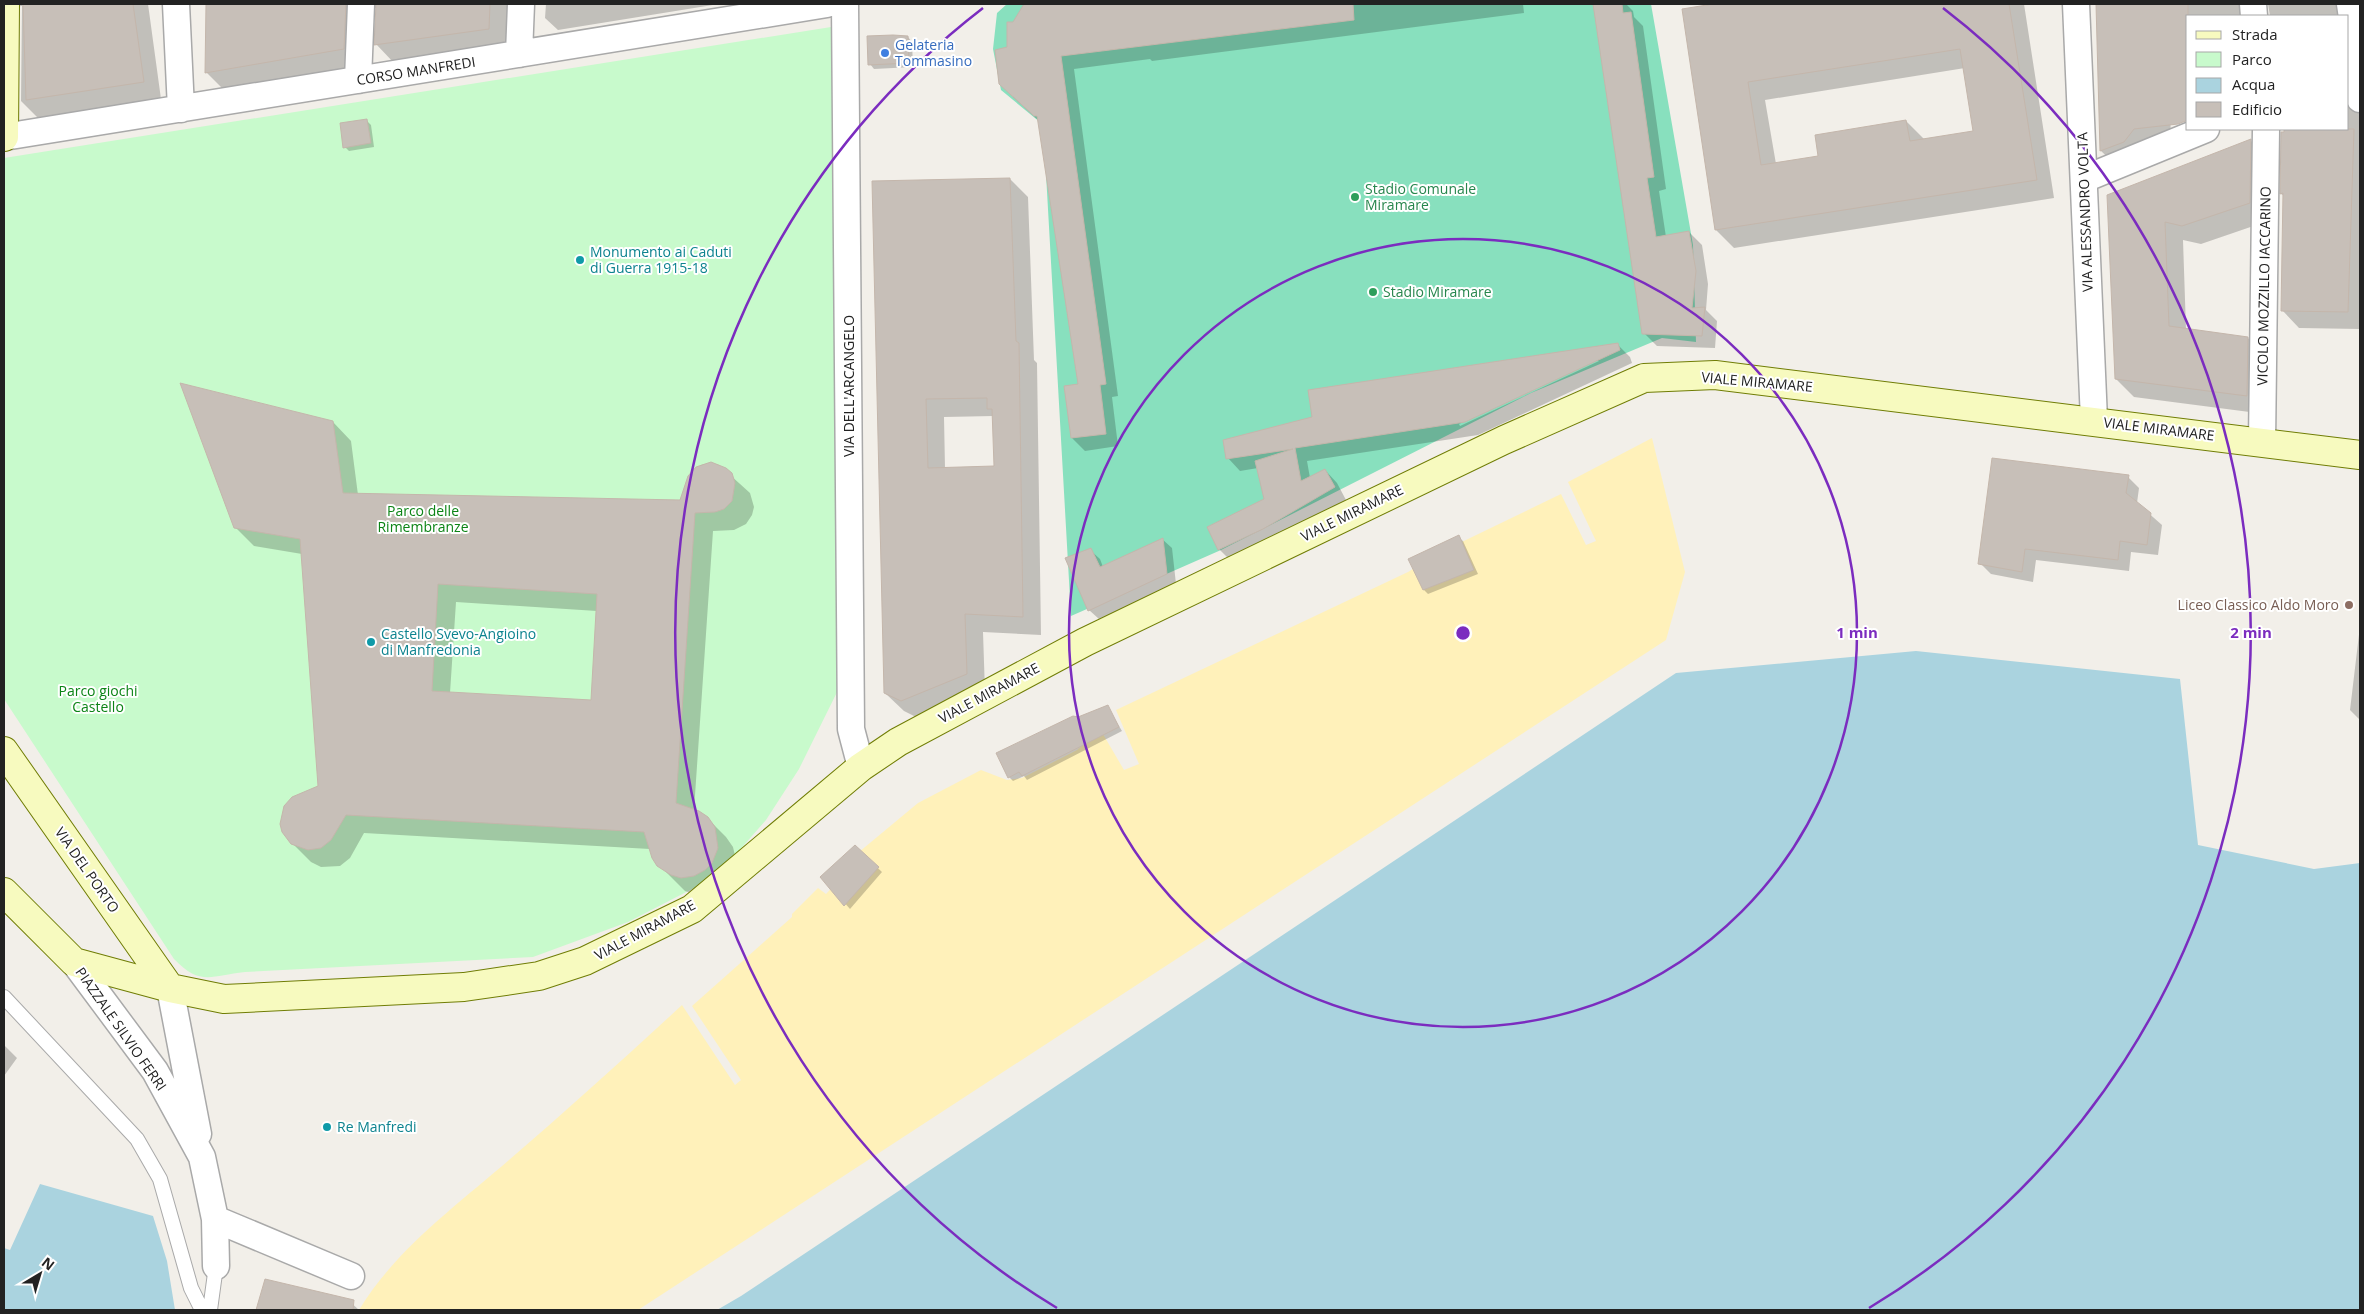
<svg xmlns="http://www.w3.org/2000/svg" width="2364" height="1314" viewBox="0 0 2364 1314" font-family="'Open Sans',sans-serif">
	<rect width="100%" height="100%" fill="#f2efe9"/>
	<path fill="#fff1ba" d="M 1652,438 L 1685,572 L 1666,640 L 638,1310 L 359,1310 C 396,1249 456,1206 509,1160 C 568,1109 625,1058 682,1005 L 735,1085 L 741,1080 L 692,1006 L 792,917 L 792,914 L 818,888 L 826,894 L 838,881 L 847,862 L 918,803 L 981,770 L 1007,780 L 1022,778 L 1077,750 L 1100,729 L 1124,770 L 1139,764 L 1116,710 L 1408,572 L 1441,552 L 1561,494 L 1586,545 L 1596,541 L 1568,482 Z"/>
	<path fill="#c8facc" d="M 831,27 L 846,674 L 799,769 L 766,820 L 737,853 L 696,887 L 628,922 L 533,957 L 245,972 C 210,976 200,986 174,959 L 4,699 L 4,158 Z"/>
	<path fill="#88e0be" d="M 1007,4 L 1651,4 L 1693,245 L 1696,342 L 1662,338 L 1531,393 L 1221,550 L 1071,616 L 1045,156 L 1041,123 L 1001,90 L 993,49 L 997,13 Z"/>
	<path fill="#aad3df" d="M 1916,651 L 2180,679 L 2198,845 L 2314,869 L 2360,863 L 2360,1310 L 717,1310 L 741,1296 L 1676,673 Z
		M 40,1184 L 153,1216 L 167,1261 L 175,1310 L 4,1310 L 4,1248 L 10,1250 Z"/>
	<path fill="#0003" fill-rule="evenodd" d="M 4,4 L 148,4 L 161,99 L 38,118 L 21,101 L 22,6 L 15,7 Z
		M 207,4 L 509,4 L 506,47 L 394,63 L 376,44 L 376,8 L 373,8 L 362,67 L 224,90 L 206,72 Z
		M 546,4 L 719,4 L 558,30 L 545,18 Z
		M 1026,4 L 1523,4 L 1524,13 L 1152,61 L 1150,59 L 1074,69 L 1118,396 L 1112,397 L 1118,446 L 1085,451 L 1072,438 L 1080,385 L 1039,121 L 1013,97 L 1013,23 Z
		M 1594,4 L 1626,4 L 1633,11 L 1634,17 L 1643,26 L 1666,189 L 1659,191 L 1666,237 L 1689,232 L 1702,245 L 1708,284 L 1706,310 L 1717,321 L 1715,348 L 1657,346 L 1644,333 Z
		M 1721,4 L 2024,4 L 2054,198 L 1734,248 L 1716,230 L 1683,10 ZM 1965,68 L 1975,132 L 1924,139 L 1906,121 L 1820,157 L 1776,164 L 1765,100 Z
		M 2097,4 L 2337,4 L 2338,16 L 2270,16 L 2268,4 L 2261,7 L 2255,16 L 2188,16 L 2169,68 L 2171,142 L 2117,166 L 2101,151 Z
		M 908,37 L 912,42 L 913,67 L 874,69 L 870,64 Z
		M 2348,98 L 2360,111 L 2360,329 L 2299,328 L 2282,310 L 2284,196 L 2281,194 L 2282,133 L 2286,133 L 2286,129 L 2348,129 Z
		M 366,120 L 371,125 L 374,147 L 349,151 L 345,147 Z
		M 2251,141 L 2269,159 L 2268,221 L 2201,244 L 2183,240 L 2186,329 L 2248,338 L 2266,357 L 2265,414 L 2134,397 L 2116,379 L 2108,196 Z
		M 1010,179 L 1028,197 L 1034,360 L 1037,363 L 1041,635 L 983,632 L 985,692 L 920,719 L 904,711 L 885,693 L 874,182 ZM 994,416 L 995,467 L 945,468 L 944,417 Z
		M 1617,344 L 1630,357 L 1632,363 L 1478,435 L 1307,461 L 1310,478 L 1325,470 L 1337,483 L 1346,500 L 1284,536 L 1232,562 L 1219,549 L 1266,499 L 1258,468 L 1240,471 L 1228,458 ZM 1594,361 L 1599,361 L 1460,426 L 1459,424 Z
		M 333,422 L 351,441 L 358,495 L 681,501 L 689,477 L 701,465 L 711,463 L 719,465 L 750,493 L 754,507 L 752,515 L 746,524 L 734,530 L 713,531 L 694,810 L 707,818 L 726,837 L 733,847 L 736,860 L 696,895 L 685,891 L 666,872 L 650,849 L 364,833 L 350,858 L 340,866 L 321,867 L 311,862 L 292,843 L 320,787 L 302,554 L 254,546 L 236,528 ZM 456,602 L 597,611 L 592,702 L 450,693 Z
		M 2128,477 L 2139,488 L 2137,503 L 2162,525 L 2158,555 L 2131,552 L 2129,571 L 2036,560 L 2033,582 L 1991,574 L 1980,563 Z
		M 1458,537 L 1463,541 L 1478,574 L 1428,594 L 1424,590 L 1410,560 Z
		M 1162,539 L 1172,548 L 1176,584 L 1099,619 L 1089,610 L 1090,550 L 1100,559 L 1103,567 Z
		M 2360,626 L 2360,720 L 2350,710 Z
		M 1107,706 L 1122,731 L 1027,780 L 1024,776 L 1013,781 L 1009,777 L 1078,719 Z
		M 855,846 L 882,872 L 850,909 L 822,877 Z
		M 4,1045 L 17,1058 L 4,1076 Z
		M 266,1280 L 348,1300 L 359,1310 L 257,1310 Z"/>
	<path fill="#c7bfb8" stroke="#c4b6ab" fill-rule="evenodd" d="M 23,4 L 133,4 L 144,82 L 26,100 Z
		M 206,4 L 346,4 L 344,49 L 205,73 Z
		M 376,4 L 490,4 L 489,29 L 374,45 Z
		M 1024,4 L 1353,4 L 1354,20 L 1061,56 L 1106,384 L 1100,385 L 1106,434 L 1071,438 L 1064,386 L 1078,384 L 1037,116 L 1034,116 L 999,84 L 995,50 L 1007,47 L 1007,22 L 1013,22 Z
		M 1593,4 L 1622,4 L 1623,13 L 1631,12 L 1654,177 L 1647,178 L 1656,237 L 1689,231 L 1696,271 L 1692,308 L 1705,307 L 1702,336 L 1642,334 Z
		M 1713,4 L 2009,4 L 2037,180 L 1715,230 L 1682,9 ZM 1960,49 L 1973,131 L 1910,141 L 1906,120 L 1815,135 L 1818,156 L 1761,165 L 1748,82 Z
		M 2096,4 L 2188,4 L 2188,120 L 2178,124 L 2134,129 L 2124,142 L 2100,151 Z
		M 893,35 L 908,36 L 909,63 L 868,65 L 867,36 Z
		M 367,119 L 371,143 L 343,148 L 340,123 Z
		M 2284,129 L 2354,129 L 2348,312 L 2281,311 L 2283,193 L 2280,194 L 2281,132 L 2284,132 Z
		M 2251,139 L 2250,203 L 2182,226 L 2165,222 L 2169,326 L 2248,337 L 2247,396 L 2115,379 L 2107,195 Z
		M 1010,178 L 1016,341 L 1019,343 L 1023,617 L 965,614 L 967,674 L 901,701 L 884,693 L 872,181 ZM 987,398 L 987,409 L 992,409 L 994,466 L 928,468 L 926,399 Z
		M 1618,343 L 1620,350 L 1465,422 L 1295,448 L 1301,481 L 1325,469 L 1335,487 L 1263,529 L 1218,550 L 1207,527 L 1264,499 L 1255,461 L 1293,449 L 1226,459 L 1223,440 L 1312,417 L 1308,390 Z
		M 180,383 L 333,421 L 343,493 L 680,500 L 688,476 L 696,467 L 711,462 L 726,468 L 732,473 L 735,483 L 732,501 L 724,509 L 715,512 L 695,513 L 676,803 L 699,811 L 708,817 L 715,827 L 718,848 L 712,863 L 705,870 L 694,876 L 681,878 L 671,875 L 657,866 L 652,858 L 644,832 L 346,815 L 331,840 L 321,848 L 308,850 L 291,844 L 282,832 L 280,824 L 284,806 L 292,797 L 318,786 L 300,539 L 234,528 ZM 438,584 L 597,594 L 591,700 L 432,691 Z
		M 1992,458 L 2129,475 L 2126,493 L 2151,513 L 2147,545 L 2120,541 L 2118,560 L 2025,549 L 2022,572 L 1978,564 Z
		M 1459,535 L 1474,570 L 1423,590 L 1408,559 Z
		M 1163,538 L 1167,574 L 1088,611 L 1065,558 L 1091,548 L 1100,567 Z
		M 1108,705 L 1119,727 L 1022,776 L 1019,772 L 1008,778 L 996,753 L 1073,716 L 1078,717 Z
		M 855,845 L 879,867 L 844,906 L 820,877 Z
		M 265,1279 L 354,1300 L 353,1310 L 256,1310 Z"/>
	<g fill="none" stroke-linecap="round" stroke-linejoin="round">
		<defs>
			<path id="lane" d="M 4,997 L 137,1139 L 160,1179 L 191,1288 L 202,1310
				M 210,1310 L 216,1266"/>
			<path id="street" d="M 176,4 L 181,109
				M 845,4 L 851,729 L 861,767
				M 2076,4 L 2094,420
				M 2253,4 L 2254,16
				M 2350,4 L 2359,65 L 2360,99
				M 519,54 L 521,4
				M 358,80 L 361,4
				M 4,137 L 827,4
				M 2084,179 L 2206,129
				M 2262,442 L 2266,129
				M 74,962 L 155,1071 L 202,1157 L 215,1219 L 216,1266
				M 170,988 L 198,1134
				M 215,1219 L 351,1276"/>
			<path id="secondary" d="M 4,137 L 5,4
				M 4,751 L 170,988
				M 4,892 L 74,962 L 170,988 L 224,999 L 464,987 L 539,976 L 585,961 L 692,909 L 861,767 L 898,742 L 1085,642 L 1504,440 L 1644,378 L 1715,375 L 2360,455"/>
		</defs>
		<use href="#lane" stroke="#a9a9a9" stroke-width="16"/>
		<use href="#street" stroke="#a9a9a9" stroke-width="29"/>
		<use href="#secondary" stroke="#707d05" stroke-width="30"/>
		<use href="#lane" stroke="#fff" stroke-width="14"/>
		<use href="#street" stroke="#fff" stroke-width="26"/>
		<use href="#secondary" stroke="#f7fabf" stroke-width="28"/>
	</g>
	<g fill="none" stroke="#7b2cbf" stroke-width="2.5">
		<circle cx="1463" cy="633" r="394"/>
		<path d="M1057 1308A788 788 0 0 1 983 8M1943 8A788 788 0 0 1 1869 1308"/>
	</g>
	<circle fill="#3f7fe0" stroke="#fff" stroke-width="2" cx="885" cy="53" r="5"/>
	<g fill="#2e9e5b" stroke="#fff" stroke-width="2">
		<circle cx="1355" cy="197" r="5"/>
		<circle cx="1373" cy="292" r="5"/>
	</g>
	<g fill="#0f9aa8" stroke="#fff" stroke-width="2">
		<circle cx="580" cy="260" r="5"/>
		<circle cx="371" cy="642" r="5"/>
		<circle cx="327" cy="1127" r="5"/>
	</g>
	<circle fill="#8d6e63" stroke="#fff" stroke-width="2" cx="2349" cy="605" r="5"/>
	<g text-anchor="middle" stroke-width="4" stroke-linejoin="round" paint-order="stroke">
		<g font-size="14" fill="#366cbe" stroke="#fff" text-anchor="start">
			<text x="895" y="50">Gelateria<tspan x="895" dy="16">Tommasino</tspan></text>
		</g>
		<g font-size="14" fill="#222" stroke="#fff">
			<text transform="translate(416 71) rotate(-9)" y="5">CORSO MANFREDI</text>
			<text transform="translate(2085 212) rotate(-92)" y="5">VIA ALESSANDRO VOLTA</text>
			<text transform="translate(2264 286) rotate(-89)" y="5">VICOLO MOZZILLO IACCARINO</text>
			<text transform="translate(1757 382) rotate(5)" y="5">VIALE MIRAMARE</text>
			<text transform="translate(849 386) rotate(-90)" y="5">VIA DELL'ARCANGELO</text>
			<text transform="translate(2159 429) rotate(7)" y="5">VIALE MIRAMARE</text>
			<text transform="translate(1352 513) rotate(-26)" y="5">VIALE MIRAMARE</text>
			<text transform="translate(989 693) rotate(-28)" y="5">VIALE MIRAMARE</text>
			<text transform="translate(87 870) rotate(55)" y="5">VIA DEL PORTO</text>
			<text transform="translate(645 930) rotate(-28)" y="5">VIALE MIRAMARE</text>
			<text transform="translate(121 1029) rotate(55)" y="5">PIAZZALE SILVIO FERRI</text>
		</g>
		<g font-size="14" fill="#27864d" stroke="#fff" text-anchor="start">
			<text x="1365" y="194">Stadio Comunale<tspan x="1365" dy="16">Miramare</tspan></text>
			<text x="1383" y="297">Stadio Miramare</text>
		</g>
		<g font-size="14" fill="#0d838f" stroke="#fff" text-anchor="start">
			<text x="590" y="257">Monumento ai Caduti<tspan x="590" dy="16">di Guerra 1915-18</tspan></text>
			<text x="381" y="639">Castello Svevo-Angioino<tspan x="381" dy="16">di Manfredonia</tspan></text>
			<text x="337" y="1132">Re Manfredi</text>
		</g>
		<g font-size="14" fill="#0c8416" stroke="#fff">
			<text x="423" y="516">Parco delle<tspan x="423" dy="16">Rimembranze</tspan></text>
			<text x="98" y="696">Parco giochi<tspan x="98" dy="16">Castello</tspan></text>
		</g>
		<g font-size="14" fill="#785e54" stroke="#fff" text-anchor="end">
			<text x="2339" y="610">Liceo Classico Aldo Moro</text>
		</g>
	</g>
	<circle cx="1463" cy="633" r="8" fill="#7b2cbf" stroke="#fff" stroke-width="2.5"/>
	<g font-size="15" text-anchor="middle" font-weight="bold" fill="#7b2cbf" stroke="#fff" stroke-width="4" stroke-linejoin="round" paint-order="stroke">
		<text x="1857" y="638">1 min</text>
		<text x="2251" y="638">2 min</text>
	</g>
	<rect width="2364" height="1314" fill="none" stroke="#222222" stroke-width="10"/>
	<rect x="2186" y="15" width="162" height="115" fill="#ffffff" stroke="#a7a7a7"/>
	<rect x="2196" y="31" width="25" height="8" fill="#f7fabf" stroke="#a7a7a7"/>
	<text x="2232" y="40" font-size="15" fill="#222222">Strada</text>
	<rect x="2196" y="52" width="25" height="15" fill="#c8facc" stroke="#a7a7a7"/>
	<text x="2232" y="65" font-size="15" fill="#222222">Parco</text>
	<rect x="2196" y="78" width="25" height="15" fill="#aad3df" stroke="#a7a7a7"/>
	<text x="2232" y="90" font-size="15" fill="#222222">Acqua</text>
	<rect x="2196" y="102" width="25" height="15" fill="#c7bfb8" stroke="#a7a7a7"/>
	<text x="2232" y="115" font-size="15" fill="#222222">Edificio</text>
	<g transform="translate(40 1274) rotate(38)" stroke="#ffffff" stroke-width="4" paint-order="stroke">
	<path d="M0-4L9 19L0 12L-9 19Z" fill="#222222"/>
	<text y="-8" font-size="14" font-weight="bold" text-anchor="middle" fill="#222222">N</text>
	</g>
</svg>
